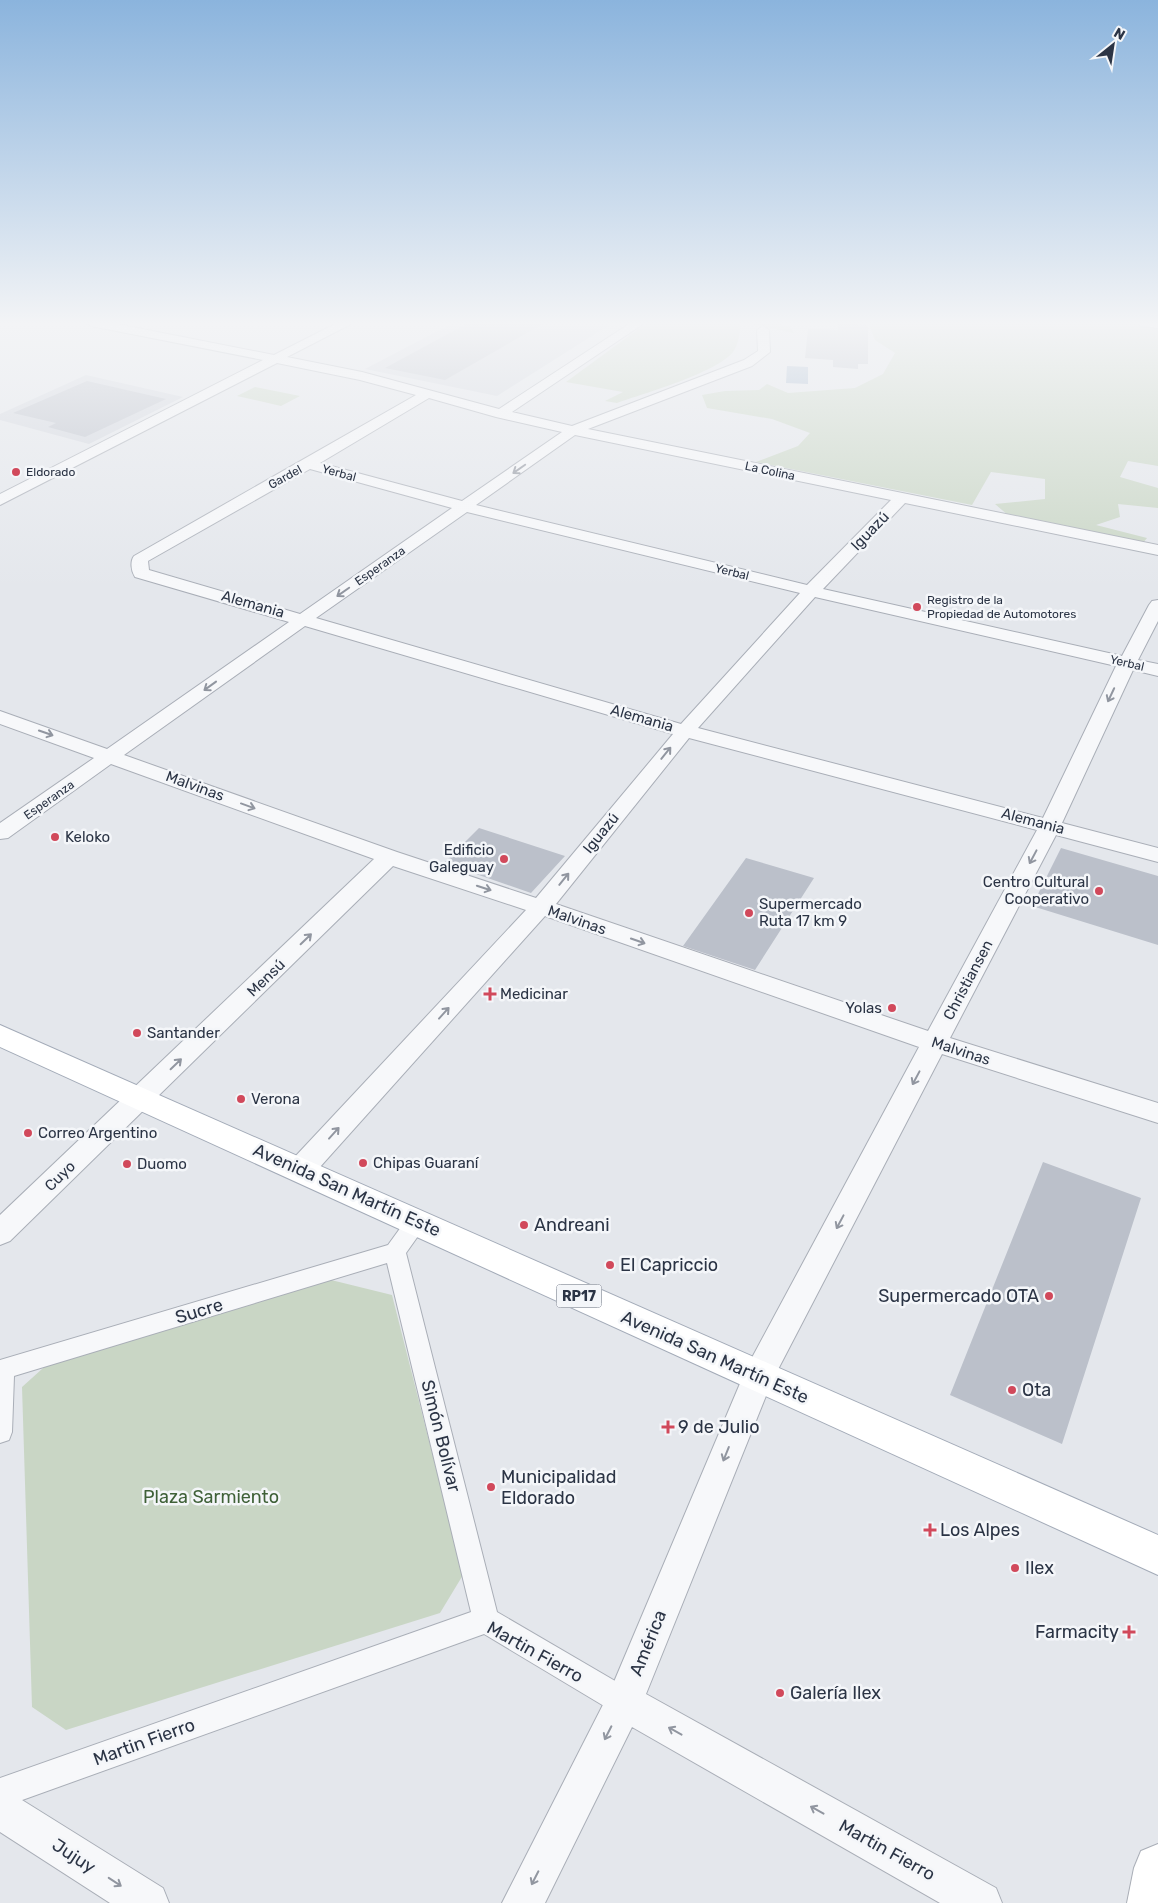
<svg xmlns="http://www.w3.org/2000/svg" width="1158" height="1903" viewBox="0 0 1158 1903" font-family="Rubik,sans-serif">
	<rect width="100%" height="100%" fill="#e4e7ec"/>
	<path fill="#d2d6de" d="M 455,322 L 614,322 L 497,396 L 365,369 Z
		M 86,375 L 183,397 L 89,444 L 0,420 L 0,414 Z"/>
	<path fill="#c9d6c5" d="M 648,322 L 771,322 L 789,326 L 794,333 L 741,322 C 740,331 739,344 733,352 C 716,373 645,393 617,403 L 605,401 L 623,392 L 566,382 Z
		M 846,322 L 1158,322 L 1158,466 L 1128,461 L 1120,477 L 1158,488 L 1158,508 L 1118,504 L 1120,517 L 1096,525 L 1147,538 L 1143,543 L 1009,516 L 995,504 L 1045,499 L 1045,479 L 991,472 L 972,505 L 756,462 L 798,446 L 810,433 L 772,419 L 707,408 L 702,395 L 725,391 L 759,390 L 767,384 L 788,393 L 855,388 L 883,374 L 895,353 L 875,340 L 869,324 Z
		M 255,387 L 300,396 L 281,406 L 237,396 Z
		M 327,1279 L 392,1295 L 463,1575 L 440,1613 L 66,1730 L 32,1707 L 22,1387 L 62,1351 Z"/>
	<path fill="#9fb4cc" d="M 787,366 L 808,367 L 808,384 L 786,383 Z"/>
	<path fill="#bbc0ca" d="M 470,322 L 546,322 L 445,380 L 385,368 Z
		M 838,323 L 868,325 L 868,364 L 858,364 L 858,369 L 833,367 L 833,360 L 805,358 L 808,329 L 838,330 Z
		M 87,381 L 166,399 L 85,437 L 48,427 L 56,423 L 13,413 Z
		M 479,828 L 565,856 L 531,893 L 444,863 Z
		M 1061,848 L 1158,876 L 1158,945 L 1032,906 Z
		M 746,858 L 814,878 L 755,970 L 683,946 Z
		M 1043,1162 L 1141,1198 L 1062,1444 L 950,1395 Z"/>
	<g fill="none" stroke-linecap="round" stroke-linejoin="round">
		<defs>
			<path id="pedestrian" d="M 417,1213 L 425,1216 L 428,1222 L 406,1253 L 497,1612 L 634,1692 L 638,1702 L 634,1712 L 624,1716 L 614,1712 L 484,1634 L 0,1808 L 0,1778 L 471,1612 L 387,1263 L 14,1376 L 12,1432 L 9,1440 L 0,1443 L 0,1360 L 388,1245 L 409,1216 Z"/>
			<path id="minor" d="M 85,322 L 107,322 L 274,355 L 339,322 L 353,322 L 351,324 L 287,357 L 362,372 L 499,409 L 632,322 L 645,322 L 643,324 L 512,412 L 572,426 L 744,360 L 758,351 L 757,330 L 763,326 L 769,330 L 770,352 L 752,366 L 588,429 L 1158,545 L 1158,555 L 905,503 L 823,589 L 1122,656 L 1149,605 L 1152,601 L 1158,600 L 1158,621 L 1138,660 L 1158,664 L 1158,676 L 1133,670 L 1062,823 L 1158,848 L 1158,862 L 1056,835 L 950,1038 L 1158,1103 L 1158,1123 L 942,1054 L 772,1381 L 646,1694 L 996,1888 L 1002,1903 L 940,1903 L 632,1727 L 545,1903 L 502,1903 L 611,1689 L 747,1367 L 919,1047 L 545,916 L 311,1177 L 301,1180 L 291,1177 L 287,1169 L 291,1161 L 526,910 L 393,866 L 10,1241 L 0,1245 L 0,1215 L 374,859 L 111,764 L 8,838 L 0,839 L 0,823 L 94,758 L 0,724 L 0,711 L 107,749 L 289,622 L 135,577 C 131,571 130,561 134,556 L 416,395 L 360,380 L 277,363 L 0,505 L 0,494 L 263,360 L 91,326 ZM 429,398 L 496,417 L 562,432 L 462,501 L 320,463 ZM 575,435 L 891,500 L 807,585 L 476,505 ZM 310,469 L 452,508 L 300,614 L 149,570 L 148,561 ZM 467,512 L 800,593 L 681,724 L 316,618 ZM 815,597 L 1116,666 L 1043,818 L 698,728 ZM 305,626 L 673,734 L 536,898 L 397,852 L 124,755 ZM 689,738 L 1037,830 L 928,1031 L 556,904 Z
				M 1135,322 L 1158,322 L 1158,328 L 1141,326 Z
				M 0,1789 L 14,1795 L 163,1888 L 169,1903 L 110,1903 L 0,1832 Z"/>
			<path id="secondary" d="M 1158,1844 L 1158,1903 L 1127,1903 L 1134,1868 L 1141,1851 Z"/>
			<path id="primary" d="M 0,1025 L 1158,1535 L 1158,1575 L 0,1047 Z"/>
		</defs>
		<use href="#pedestrian" stroke="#a9aeb7" stroke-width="2"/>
		<use href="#minor" stroke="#a9aeb7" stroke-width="2"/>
		<use href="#secondary" stroke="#a9aeb7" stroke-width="2"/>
		<use href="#primary" stroke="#a3abb8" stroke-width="2"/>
		<use href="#pedestrian" fill="#f7f8fa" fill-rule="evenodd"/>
		<use href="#minor" fill="#f7f8fa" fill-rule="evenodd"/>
		<use href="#secondary" fill="#fff" fill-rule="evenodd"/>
		<use href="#primary" fill="#fff" fill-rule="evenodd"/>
	</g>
	<defs><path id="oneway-shaft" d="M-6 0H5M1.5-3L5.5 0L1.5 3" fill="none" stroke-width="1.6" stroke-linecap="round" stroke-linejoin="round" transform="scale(1.25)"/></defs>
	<g stroke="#9196a0">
		<use href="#oneway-shaft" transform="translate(519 469) rotate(145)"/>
		<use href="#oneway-shaft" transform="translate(343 592) rotate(145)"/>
		<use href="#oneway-shaft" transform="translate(210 686) rotate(144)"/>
		<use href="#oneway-shaft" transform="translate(1111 695) rotate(115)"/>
		<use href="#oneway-shaft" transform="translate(46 733) rotate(19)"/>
		<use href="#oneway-shaft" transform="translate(666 753) rotate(-51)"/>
		<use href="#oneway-shaft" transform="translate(248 806) rotate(20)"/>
		<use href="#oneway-shaft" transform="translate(1033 857) rotate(118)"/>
		<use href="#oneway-shaft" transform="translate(564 879) rotate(-51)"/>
		<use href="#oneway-shaft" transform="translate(484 888) rotate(18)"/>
		<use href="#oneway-shaft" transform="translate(306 939) rotate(-44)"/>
		<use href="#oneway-shaft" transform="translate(638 941) rotate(19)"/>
		<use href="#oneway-shaft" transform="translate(444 1013) rotate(-48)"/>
		<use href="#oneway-shaft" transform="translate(176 1064) rotate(-44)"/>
		<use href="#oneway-shaft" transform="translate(916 1078) rotate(118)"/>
		<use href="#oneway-shaft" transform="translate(334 1133) rotate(-48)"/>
		<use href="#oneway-shaft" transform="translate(840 1222) rotate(118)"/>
		<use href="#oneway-shaft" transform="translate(726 1454) rotate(112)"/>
		<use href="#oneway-shaft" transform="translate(675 1731) rotate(-151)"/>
		<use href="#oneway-shaft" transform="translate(608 1733) rotate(117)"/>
		<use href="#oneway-shaft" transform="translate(817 1810) rotate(-151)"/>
		<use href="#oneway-shaft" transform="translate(535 1878) rotate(117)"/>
		<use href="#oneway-shaft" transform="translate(115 1882) rotate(33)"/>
	</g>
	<linearGradient id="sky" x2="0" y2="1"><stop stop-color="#8bb4dd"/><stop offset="0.55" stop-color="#f3f4f6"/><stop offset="1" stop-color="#f3f4f6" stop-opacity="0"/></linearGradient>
	<rect width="1158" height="588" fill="url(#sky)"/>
	<g fill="#d1495b" stroke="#f4f6f9" stroke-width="2">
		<circle cx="16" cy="472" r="5"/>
		<circle cx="917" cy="607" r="5"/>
		<circle cx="55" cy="837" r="5"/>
		<circle cx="504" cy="859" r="5"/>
		<circle cx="1099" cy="891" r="5"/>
		<circle cx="749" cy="913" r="5"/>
		<path d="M487.5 986.5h5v5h5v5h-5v5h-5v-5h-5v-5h5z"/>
		<circle cx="892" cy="1008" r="5"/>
		<circle cx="137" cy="1033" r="5"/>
		<circle cx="241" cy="1099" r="5"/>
		<circle cx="28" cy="1133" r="5"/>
		<circle cx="363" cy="1163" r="5"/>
		<circle cx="127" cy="1164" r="5"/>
		<circle cx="524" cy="1225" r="5"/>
		<circle cx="610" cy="1265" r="5"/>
		<circle cx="1049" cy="1296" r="5"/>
		<circle cx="1012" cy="1390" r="5"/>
		<path d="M665.5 1419.5h5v5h5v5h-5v5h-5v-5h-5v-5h5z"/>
		<circle cx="491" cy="1487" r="5"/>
		<path d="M927.5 1522.5h5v5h5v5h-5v5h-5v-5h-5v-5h5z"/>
		<circle cx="1015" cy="1568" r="5"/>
		<path d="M1126.5 1624.5h5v5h5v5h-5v5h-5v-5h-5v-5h5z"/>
		<circle cx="780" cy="1693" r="5"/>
	</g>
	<g text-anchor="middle" stroke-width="5" stroke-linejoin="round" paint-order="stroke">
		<g font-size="12" fill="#2b3445" stroke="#f4f6f9">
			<text transform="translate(770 471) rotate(12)" y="4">La Colina</text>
			<text transform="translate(339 473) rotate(15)" y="4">Yerbal</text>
			<text transform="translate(285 477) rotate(-29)" y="4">Gardel</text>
			<text transform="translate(380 566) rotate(-35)" y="4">Esperanza</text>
			<text transform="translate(732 572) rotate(14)" y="4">Yerbal</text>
			<text transform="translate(1127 663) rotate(13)" y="4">Yerbal</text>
			<text transform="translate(49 800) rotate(-35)" y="4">Esperanza</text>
		</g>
		<g font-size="12" fill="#2b3445" stroke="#f4f6f9" text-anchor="start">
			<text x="26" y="476">Eldorado</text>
			<text x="927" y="604">Registro de la<tspan x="927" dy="14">Propiedad de Automotores</tspan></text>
		</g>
		<rect fill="#f4f6f9" stroke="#676e7b" stroke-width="1" x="556.5" y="1284.5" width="45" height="23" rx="4"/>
		<g font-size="14" font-weight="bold" fill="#2b3445">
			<text x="579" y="1301">RP17</text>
		</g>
		<g font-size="15" fill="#2b3445" stroke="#f4f6f9">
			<text transform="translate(870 531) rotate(-46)" y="5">Iguazú</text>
			<text transform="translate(253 604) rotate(16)" y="5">Alemania</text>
			<text transform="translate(642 718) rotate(16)" y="5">Alemania</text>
			<text transform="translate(195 786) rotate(20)" y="5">Malvinas</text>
			<text transform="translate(1033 821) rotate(15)" y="5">Alemania</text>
			<text transform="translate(601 833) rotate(-51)" y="5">Iguazú</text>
			<text transform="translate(577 920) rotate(19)" y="5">Malvinas</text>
			<text transform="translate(266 978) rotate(-44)" y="5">Mensú</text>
			<text transform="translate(968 980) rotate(-62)" y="5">Christiansen</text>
			<text transform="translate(961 1051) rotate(18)" y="5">Malvinas</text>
			<text transform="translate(60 1176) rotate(-44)" y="5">Cuyo</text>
		</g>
		<g font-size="15" fill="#2b3445" stroke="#f4f6f9" text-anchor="start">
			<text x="65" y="842">Keloko</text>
			<text x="494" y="855" text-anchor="end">Edificio<tspan x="494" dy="17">Galeguay</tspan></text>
			<text x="1089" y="887" text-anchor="end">Centro Cultural<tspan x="1089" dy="17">Cooperativo</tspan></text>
			<text x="759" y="909">Supermercado<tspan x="759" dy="17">Ruta 17 km 9</tspan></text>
			<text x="500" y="999">Medicinar</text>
			<text x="882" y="1013" text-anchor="end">Yolas</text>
			<text x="147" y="1038">Santander</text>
			<text x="251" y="1104">Verona</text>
			<text x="38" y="1138">Correo Argentino</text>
			<text x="373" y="1168">Chipas Guaraní</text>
			<text x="137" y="1169">Duomo</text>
		</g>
		<g font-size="18" fill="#2b3445" stroke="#f4f6f9">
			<text transform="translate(347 1190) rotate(24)" y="6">Avenida San Martín Este</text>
			<text transform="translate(199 1311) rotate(-17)" y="6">Sucre</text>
			<text transform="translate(715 1357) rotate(24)" y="6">Avenida San Martín Este</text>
			<text transform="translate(441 1436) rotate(76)" y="6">Simón Bolívar</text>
			<text transform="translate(648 1643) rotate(-68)" y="6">América</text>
			<text transform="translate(535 1652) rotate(29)" y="6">Martin Fierro</text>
			<text transform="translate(144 1742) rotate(-20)" y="6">Martin Fierro</text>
			<text transform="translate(887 1850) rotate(29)" y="6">Martin Fierro</text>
			<text transform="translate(74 1856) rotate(33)" y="6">Jujuy</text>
		</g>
		<g font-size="18" fill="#2b3445" stroke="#f4f6f9" text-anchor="start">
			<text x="534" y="1231">Andreani</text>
			<text x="620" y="1271">El Capriccio</text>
			<text x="1039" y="1302" text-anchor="end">Supermercado OTA</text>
			<text x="1022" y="1396">Ota</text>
			<text x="678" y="1433">9 de Julio</text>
			<text x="501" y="1483">Municipalidad<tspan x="501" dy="21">Eldorado</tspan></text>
			<text x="940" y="1536">Los Alpes</text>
			<text x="1025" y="1574">Ilex</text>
			<text x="1119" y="1638" text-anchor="end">Farmacity</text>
			<text x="790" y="1699">Galería Ilex</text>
		</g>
		<g font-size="18" fill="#3f6138" stroke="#f4f6f9">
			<text x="211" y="1503">Plaza Sarmiento</text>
		</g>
	</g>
	<g transform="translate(1113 45) rotate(30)" stroke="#f4f6f9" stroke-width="4" paint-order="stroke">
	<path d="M0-4L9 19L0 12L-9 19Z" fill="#2b3445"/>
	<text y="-8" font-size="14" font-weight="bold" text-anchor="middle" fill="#2b3445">N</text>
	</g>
</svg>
